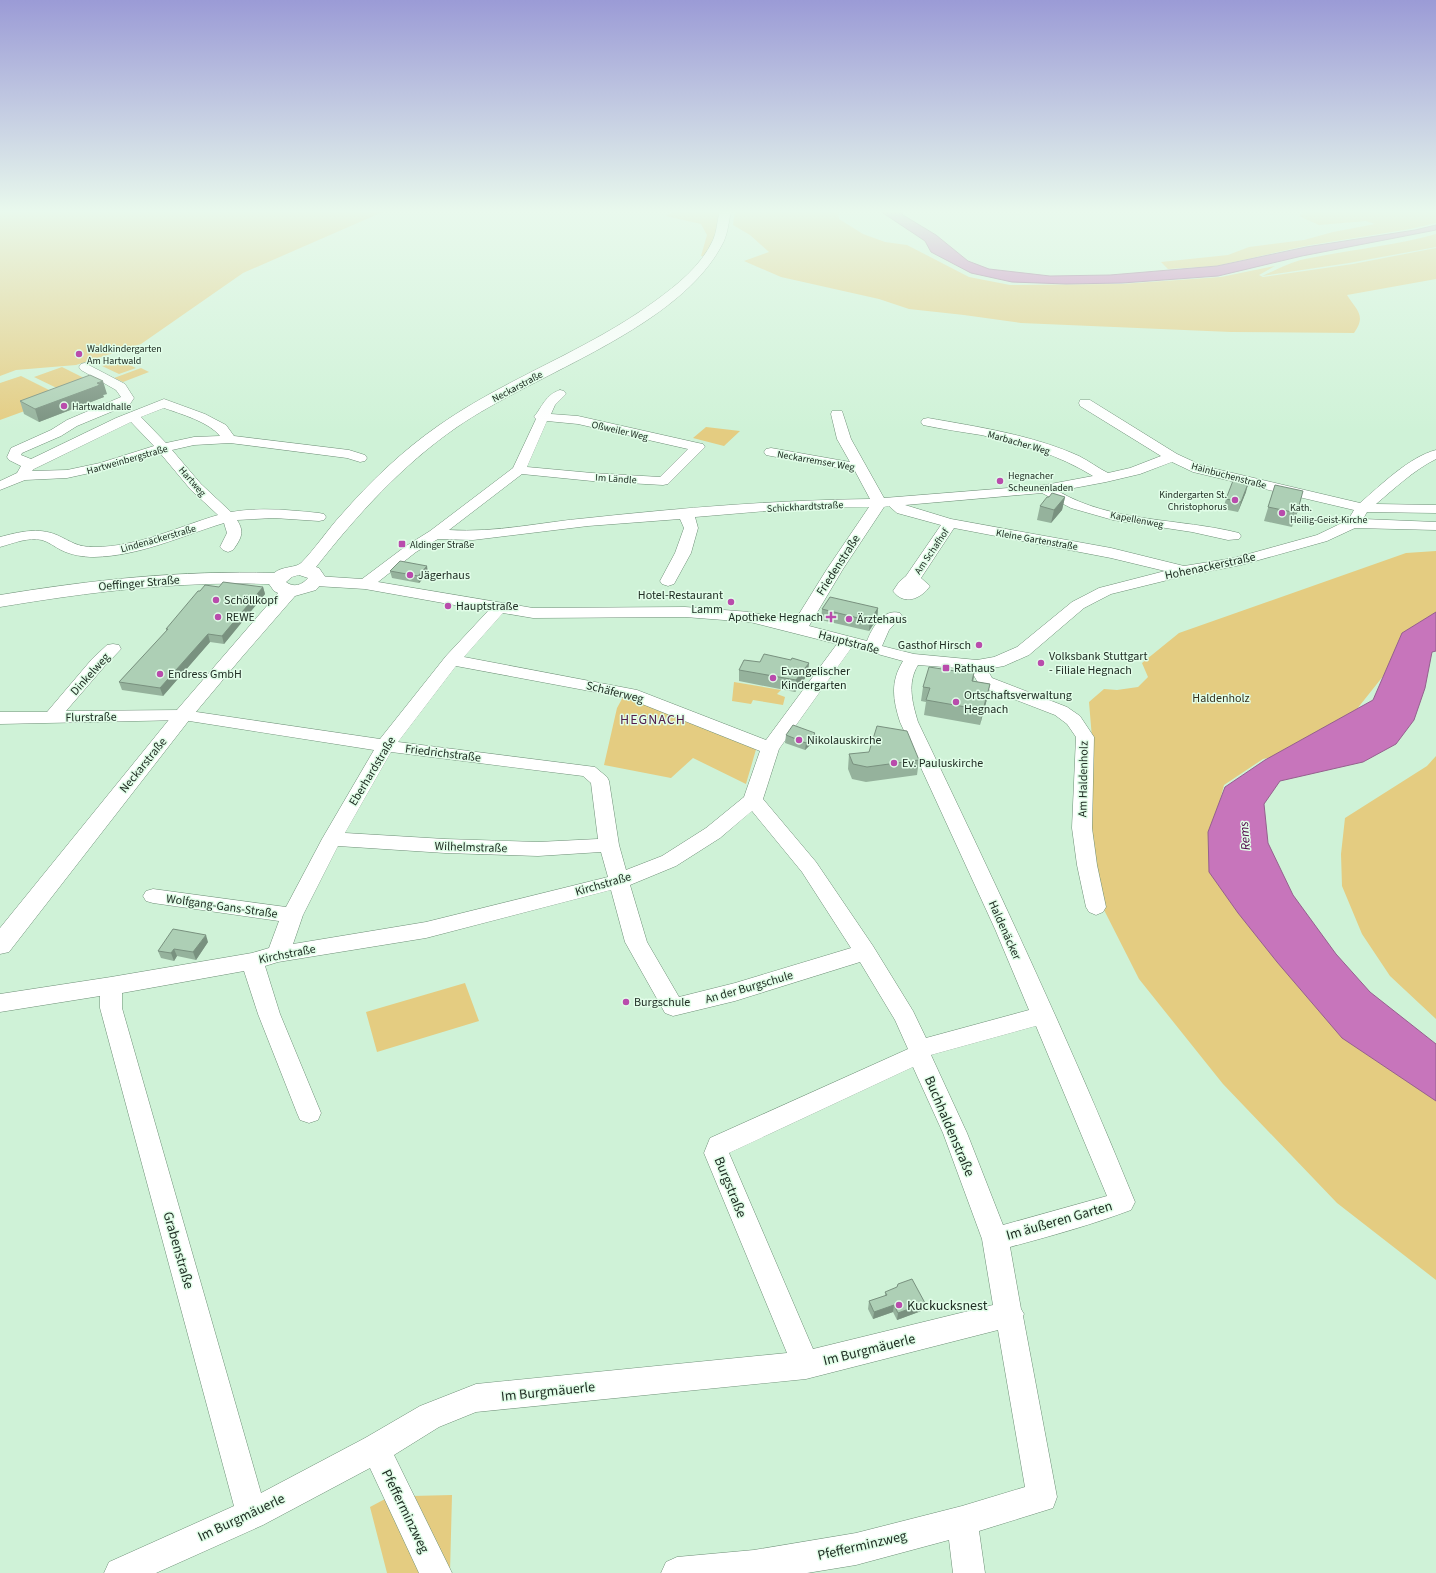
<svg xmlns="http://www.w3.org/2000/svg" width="1436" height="1573" viewBox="0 0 1436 1573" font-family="'Source Sans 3',sans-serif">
	<rect width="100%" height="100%" fill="#cff2d7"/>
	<path fill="#e4cc81" d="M 0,211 L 385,211 L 243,273 L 141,344 L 76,365 L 16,370 L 0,376 Z
		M 675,211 L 725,211 L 725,213 L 709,257 L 701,256 L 707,235 L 701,224 L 666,216 Z
		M 735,211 L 838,211 L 839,219 L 863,234 L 885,242 L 907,245 L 969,277 L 1010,285 L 1121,284 L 1221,277 L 1275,266 L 1259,275 L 1263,277 L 1353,264 L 1436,248 L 1436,279 L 1347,295 C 1356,310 1367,315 1354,333 L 1231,332 L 1021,323 L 964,315 L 909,309 L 879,299 L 781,277 L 744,261 L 769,252 L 750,235 L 733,225 Z
		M 1302,211 L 1436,211 L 1436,223 L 1410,229 L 1305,246 L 1216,266 L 1168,269 L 1161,262 L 1228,255 L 1249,247 L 1304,240 L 1333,232 L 1375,224 L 1366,221 L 1319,225 L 1299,216 L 1304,213 Z
		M 1436,234 L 1436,247 L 1349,263 L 1262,276 C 1276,270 1290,262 1305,259 C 1348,250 1393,246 1436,234 Z
		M 119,360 L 136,368 L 119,374 L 102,366 Z
		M 62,367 L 92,382 L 65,392 L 34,377 Z
		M 141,368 L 149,372 L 123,382 L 114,378 Z
		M 21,376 L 63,397 L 0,420 L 0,383 Z
		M 706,427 L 740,431 L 724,446 L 693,438 Z
		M 1436,551 L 1436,616 L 1388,670 L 1349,719 L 1302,750 L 1263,759 L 1224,785 L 1214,823 L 1436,1098 L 1436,1280 L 1337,1203 L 1223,1084 L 1139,979 L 1101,904 L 1086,828 L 1092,738 L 1089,702 L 1104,689 L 1117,690 L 1138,687 L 1148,677 L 1142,663 L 1179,633 L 1406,553 Z
		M 734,682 L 781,690 L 777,694 L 785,697 L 783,705 L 753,700 L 751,704 L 732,701 Z
		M 633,696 L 757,746 L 746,784 L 693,758 L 671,778 L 604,765 L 617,708 L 623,697 Z
		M 1436,756 L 1436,1019 L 1390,976 L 1362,934 L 1342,886 L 1341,854 L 1345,818 L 1427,766 Z
		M 465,983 L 479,1021 L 377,1052 L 366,1012 Z
		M 452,1495 L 450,1573 L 412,1496 Z
		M 385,1499 L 422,1573 L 387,1573 L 370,1507 Z"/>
	<path fill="#c775bb" stroke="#95608e" d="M 880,211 L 900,211 L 903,215 L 936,235 L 968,261 L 989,269 L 1050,276 L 1110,275 L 1217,266 L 1306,247 L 1415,230 L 1436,225 L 1436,230 L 1302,256 L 1218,276 L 1122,283 L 1066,284 L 1012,282 L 971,273 L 931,252 L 925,241 Z
		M 1436,612 L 1436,651 L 1432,652 L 1425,688 L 1414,720 L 1396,744 L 1363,762 L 1280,781 L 1264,804 L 1268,843 L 1293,895 L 1336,954 L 1370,992 L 1436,1044 L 1436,1101 L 1342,1038 L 1277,962 L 1238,913 L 1209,872 L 1208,832 L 1225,787 L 1265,760 L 1373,700 L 1402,633 Z"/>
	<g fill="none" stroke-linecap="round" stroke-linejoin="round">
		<defs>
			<path id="minor" d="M 85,363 L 125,384 L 134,398 L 130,404 L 77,426 L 61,436 L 22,453 L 21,455 L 31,459 L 116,418 L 164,399 L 205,414 L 226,425 L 234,436 L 349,450 L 365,455 L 367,458 L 365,461 L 360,462 L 347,458 L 230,443 L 194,445 L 172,450 L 201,484 L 231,512 C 260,507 290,510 319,513 L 324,514 L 326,517 L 324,520 L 319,521 L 274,518 L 237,520 C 245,532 241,539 233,550 L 228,552 L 223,550 L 220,547 L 227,533 L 224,523 C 181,536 140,556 94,557 C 83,557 71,555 61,550 C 55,547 49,542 42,540 C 28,537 14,543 0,547 L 0,537 C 19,532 38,527 57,535 C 72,542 77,547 94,547 C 138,547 177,527 218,515 L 191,490 L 160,453 L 108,469 L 67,478 L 25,480 L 0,490 L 0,481 L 17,473 L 21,466 L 9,460 L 7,457 L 11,448 L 51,430 L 67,420 L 121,397 L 116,390 L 81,370 L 79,367 L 81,364 ZM 164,408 C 181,414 209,422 220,436 L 194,437 L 166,443 L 141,417 ZM 131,422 L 154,446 L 100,463 L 67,470 L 32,471 L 34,469 Z
				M 560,390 L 564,391 L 566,394 L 555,405 L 551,414 L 578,416 L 698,443 L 703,444 L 705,447 L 668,484 L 663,485 L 592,481 L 522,474 L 449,530 C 496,533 542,522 588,518 C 681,508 776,500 870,499 L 855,471 L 771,456 L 766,455 L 764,452 L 766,449 L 771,448 L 850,462 L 837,439 L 831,414 L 832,411 L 842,411 L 843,414 L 851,439 L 884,498 L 1045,485 L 1093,476 C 1059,455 1020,443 981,435 C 962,432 942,429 923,425 L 921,422 L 923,419 L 928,418 C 979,427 1032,435 1079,456 C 1089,461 1098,468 1108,473 L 1130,468 L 1161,456 L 1080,406 L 1079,403 L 1080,400 L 1090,400 L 1177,454 L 1203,466 L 1360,503 C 1381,485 1409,457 1436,450 L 1436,459 C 1414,470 1395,488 1376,504 L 1436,505 L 1436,513 L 1367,512 L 1363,519 L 1436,522 L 1436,530 L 1355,528 L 1327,541 L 1241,565 L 1184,576 L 1111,594 L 1084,608 L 1029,655 L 1004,666 L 987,669 L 992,678 L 1067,707 L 1080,716 L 1094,737 L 1092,828 L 1097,865 L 1106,907 L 1103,912 L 1096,915 L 1089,912 L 1086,907 L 1077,865 L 1072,828 L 1076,737 L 1067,724 L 1055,715 L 980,686 L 970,669 L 918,665 C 907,683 912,702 918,722 C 994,880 1069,1039 1135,1202 L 1131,1210 C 1091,1225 1051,1236 1010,1247 L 1021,1309 L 1024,1314 L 1023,1316 L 1057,1497 L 1053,1508 L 979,1531 L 985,1573 L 953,1573 L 949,1540 L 856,1565 L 807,1573 L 661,1573 L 666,1562 L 677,1557 L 754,1550 L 856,1533 L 962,1506 L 1025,1487 L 998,1330 L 806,1379 L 476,1412 L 439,1427 L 394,1455 L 452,1573 L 419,1573 L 370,1468 L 263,1525 L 156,1573 L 104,1573 L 109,1562 L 234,1506 L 100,1008 L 100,996 L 0,1012 L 0,994 L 111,977 L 252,953 L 269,948 L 279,921 L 153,903 L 146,901 L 143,896 L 146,891 L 153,889 L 286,907 L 322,839 L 374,750 L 183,720 L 0,724 L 0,712 L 47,712 L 92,659 L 107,645 L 113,644 L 119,645 L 121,649 L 104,667 L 66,711 L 183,710 L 380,739 L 446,656 L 488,611 L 365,589 L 316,586 L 310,584 L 308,581 L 310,578 L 316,576 L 362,579 L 406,546 L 430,531 L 513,468 L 536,419 L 534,417 C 542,407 546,394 560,390 ZM 547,421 L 578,424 L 688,449 L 660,477 L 592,473 L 527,467 ZM 1172,462 L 1193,472 L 1354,510 L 1348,520 L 1317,535 L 1234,558 L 1184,566 L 1111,548 L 951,519 L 905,505 L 1042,493 L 1071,508 L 1113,520 L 1192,532 L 1228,540 L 1239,539 L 1241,536 L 1239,533 C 1180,518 1112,523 1058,491 L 1106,482 L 1140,474 ZM 889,506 L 897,513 L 941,525 L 906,576 L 899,582 L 893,591 C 904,606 921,599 930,586 L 921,578 L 954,528 L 1111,558 L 1165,571 L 1099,588 L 1072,602 L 1017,647 L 994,657 L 977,660 L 914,654 L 882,646 L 889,630 L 902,616 L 900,613 C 883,608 872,628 867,641 L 809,626 L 843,569 L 884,507 ZM 869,507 L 827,569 L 794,622 L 750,612 L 685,607 L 533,608 L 378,582 L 416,552 L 438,539 L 473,540 L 588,526 L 680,519 L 684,528 L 675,553 L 660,581 L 662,584 L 668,586 L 674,584 L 691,553 L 698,528 L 695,517 L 801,508 ZM 503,613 L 533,618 L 685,617 L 750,622 L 837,644 L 766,740 L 637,690 L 464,657 ZM 852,647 L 903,661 C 890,682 893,700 900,722 L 995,929 L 1029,1010 L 926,1038 L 913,1011 L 873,946 L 816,862 L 763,799 L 779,749 ZM 456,666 L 627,698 L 760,751 L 744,797 L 706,828 L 662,856 L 626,870 L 619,845 L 609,781 L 607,777 L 595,767 L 398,742 ZM 391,752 L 583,776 L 591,783 L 598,839 L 538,842 L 445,839 L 345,833 ZM 752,811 L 802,872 L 851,948 L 735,983 L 679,997 L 647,942 L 630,885 L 676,866 L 720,838 ZM 338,846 L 445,853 L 538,856 L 601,852 L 608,877 L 426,922 L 293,944 L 303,915 ZM 611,890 L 625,942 L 665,1013 L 673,1016 L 735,1001 L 860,962 L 895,1020 L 908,1049 L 710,1138 L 704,1153 L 787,1353 L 476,1384 L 420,1406 L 365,1438 L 261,1493 L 122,1008 L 122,993 L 244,971 L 258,1014 L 297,1113 L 300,1120 L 309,1123 L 318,1120 L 321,1113 L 280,1014 L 265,966 L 278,962 L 426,938 ZM 1036,1026 L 1107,1196 L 1003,1225 L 967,1133 L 931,1055 ZM 913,1067 L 943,1133 L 982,1239 L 993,1305 L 813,1349 L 729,1153 Z"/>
			<path id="major" d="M 720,211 L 731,211 C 729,220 728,232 724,241 C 682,328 535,373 457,427 C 402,465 357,515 316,567 L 319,568 L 326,578 L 316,590 L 295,596 L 242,657 L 190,719 L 9,952 L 0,954 L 0,928 L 176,711 L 278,593 L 274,591 L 269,584 C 178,581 89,592 0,607 L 0,595 C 91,580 181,570 274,573 C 282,566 296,568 301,563 C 315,549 328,529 342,514 C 370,482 402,451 438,426 C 506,378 587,351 655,301 C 677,285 701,266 713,240 C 717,232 717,220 720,211 ZM 299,575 L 308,578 C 302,585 294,588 286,582 L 292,577 Z"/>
		</defs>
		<use href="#minor" stroke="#6e8f77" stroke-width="1"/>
		<use href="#major" stroke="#6e8f77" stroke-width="1"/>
		<use href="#minor" fill="#fff" fill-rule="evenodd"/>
		<use href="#major" fill="#fff" fill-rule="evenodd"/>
	</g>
	<path fill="#95b29c" d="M 107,394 L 103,395 L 104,397 L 39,422 L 24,414 L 20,401 Z
		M 1275,485 L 1297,513 L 1292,527 L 1264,521 Z
		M 1246,492 L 1238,512 L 1223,509 L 1226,499 Z
		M 1065,497 L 1062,510 L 1051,523 L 1037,520 L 1040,506 Z
		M 390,571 L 428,573 L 419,583 L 392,578 Z
		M 263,587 L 265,594 L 224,644 L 210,642 L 163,696 L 122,690 L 119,682 L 167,631 L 166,629 L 200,591 Z
		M 878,608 L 877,619 L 869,631 L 821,620 L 822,609 Z
		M 975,668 L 973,681 L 990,684 L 987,699 L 980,725 L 924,715 L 926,702 L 921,701 L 923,687 L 955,671 Z
		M 739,670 L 808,674 L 795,692 L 739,681 Z
		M 786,735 L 814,741 L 805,750 L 785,743 Z
		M 849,754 L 919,760 L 917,775 L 866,782 L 852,779 L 848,769 Z
		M 208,942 L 196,960 L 177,956 L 174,961 L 161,958 L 158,951 Z
		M 885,1292 L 924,1310 L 897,1320 L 893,1312 L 873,1319 L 868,1309 L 869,1301 L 885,1296 Z"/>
	<path fill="#79917f" d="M 103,381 L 107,394 L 103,395 L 104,397 L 39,422 L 35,409 Z
		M 1249,481 L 1246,492 L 1238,512 L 1241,502 Z
		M 1065,497 L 1062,510 L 1051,523 L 1054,510 Z
		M 427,566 L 428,573 L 419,583 L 418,576 Z
		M 263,587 L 265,594 L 224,644 L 222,636 Z
		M 878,608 L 877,619 L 869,631 L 870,621 Z
		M 208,634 L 210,642 L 163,696 L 160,688 Z
		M 809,663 L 808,674 L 795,692 L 796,680 Z
		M 975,668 L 973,682 L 972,681 Z
		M 990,684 L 987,699 L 980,725 L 983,710 Z
		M 815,733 L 814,741 L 805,750 L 806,743 Z
		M 206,935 L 208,942 L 196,960 L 193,952 Z
		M 174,949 L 177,956 L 174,961 L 171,953 Z
		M 925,1303 L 924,1310 L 897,1320 L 898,1313 Z
		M 894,1305 L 893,1312 L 873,1319 L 874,1312 Z"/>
	<path fill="#adcfb5" stroke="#79917f" d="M 90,375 L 103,381 L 97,383 L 100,385 L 35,409 L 20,401 Z
		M 1234,478 L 1249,481 L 1241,502 L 1226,499 Z
		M 1275,485 L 1303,491 L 1297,513 L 1268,507 Z
		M 1052,493 L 1065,497 L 1054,510 L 1040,506 L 1047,497 L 1049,497 Z
		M 400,561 L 427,566 L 418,576 L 390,571 Z
		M 223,582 L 263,587 L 222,636 L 208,634 L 160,688 L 119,682 L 168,629 L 166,629 L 198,591 L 200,591 L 205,585 L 219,587 Z
		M 830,597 L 878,608 L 870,621 L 822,609 Z
		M 764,654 L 791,660 L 792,658 L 809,663 L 796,680 L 739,670 L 744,660 L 760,662 Z
		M 957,664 L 975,668 L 972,681 L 990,684 L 983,710 L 926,700 L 930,688 L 923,687 L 929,667 L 955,671 Z
		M 793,725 L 815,733 L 806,743 L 786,735 Z
		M 877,726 L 907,731 L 919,760 L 867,767 L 853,764 L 849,754 L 869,752 Z
		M 173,929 L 206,935 L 193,952 L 174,949 L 171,953 L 158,951 Z
		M 912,1279 L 925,1303 L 898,1313 L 894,1305 L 874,1312 L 869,1301 L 887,1295 L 885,1292 L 897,1287 L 898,1284 Z"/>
	<linearGradient id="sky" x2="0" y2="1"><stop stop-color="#9b9bd6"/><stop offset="0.49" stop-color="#e9f9ed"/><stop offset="1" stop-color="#e9f9ed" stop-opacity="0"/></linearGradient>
	<rect width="1436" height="431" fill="url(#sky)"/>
	<g fill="#b94cac" stroke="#e1fde8" stroke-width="1.5">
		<circle cx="79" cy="354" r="4"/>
		<circle cx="64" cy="406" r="4"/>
		<circle cx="1000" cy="481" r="4"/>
		<circle cx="1235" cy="500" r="4"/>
		<circle cx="1282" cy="513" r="4"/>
		<rect x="398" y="540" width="8" height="8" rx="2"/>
		<circle cx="410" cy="575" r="4"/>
		<circle cx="216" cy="600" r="4"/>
		<circle cx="731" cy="602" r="4"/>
		<circle cx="448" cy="606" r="4"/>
		<circle cx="218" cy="617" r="4"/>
		<path d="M829 611h4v4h4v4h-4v4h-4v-4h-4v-4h4z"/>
		<circle cx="849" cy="619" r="4"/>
		<circle cx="979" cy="645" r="4"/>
		<circle cx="1041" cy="663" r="4"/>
		<rect x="942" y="664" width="8" height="8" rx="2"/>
		<circle cx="160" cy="674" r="4"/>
		<circle cx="773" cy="678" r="4"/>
		<circle cx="956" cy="702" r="4"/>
		<circle cx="799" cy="740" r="4"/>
		<circle cx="894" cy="763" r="4"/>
		<circle cx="626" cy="1002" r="4"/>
		<circle cx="899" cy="1305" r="4"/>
	</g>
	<g text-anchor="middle" stroke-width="3" stroke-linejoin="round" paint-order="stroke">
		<g font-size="10" fill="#202e24" stroke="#e1fde8" text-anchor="start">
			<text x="87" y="352">Waldkindergarten<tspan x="87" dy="12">Am Hartwald</tspan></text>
			<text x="72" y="410">Hartwaldhalle</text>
			<text x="1008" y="479">Hegnacher<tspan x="1008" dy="12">Scheunenladen</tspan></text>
			<text x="1227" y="498" text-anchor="end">Kindergarten St.<tspan x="1227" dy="12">Christophorus</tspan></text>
			<text x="1290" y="511">Kath.<tspan x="1290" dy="12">Heilig-Geist-Kirche</tspan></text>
			<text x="410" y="548">Aldinger Straße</text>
		</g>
		<g font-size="10" fill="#202e24" stroke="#e1fde8">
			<text transform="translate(517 386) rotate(-28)" y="4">Neckarstraße</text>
			<text transform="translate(620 430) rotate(13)" y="4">Oßweiler Weg</text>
			<text transform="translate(1019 442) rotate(16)" y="4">Marbacher Weg</text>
			<text transform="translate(127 459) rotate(-16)" y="4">Hartweinbergstraße</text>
			<text transform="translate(816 460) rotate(10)" y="4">Neckarremser Weg</text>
			<text transform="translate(1229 475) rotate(15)" y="4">Hainbuchenstraße</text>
			<text transform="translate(616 478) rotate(4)" y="4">Im Ländle</text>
			<text transform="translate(193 481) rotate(49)" y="4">Hartweg</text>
			<text transform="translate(805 506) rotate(-3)" y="4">Schickhardtstraße</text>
			<text transform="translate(1137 519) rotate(11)" y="4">Kapellenweg</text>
			<text transform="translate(158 538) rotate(-16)" y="4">Lindenäckerstraße</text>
			<text transform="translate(1037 539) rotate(10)" y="4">Kleine Gartenstraße</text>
			<text transform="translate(931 551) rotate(-56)" y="4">Am Schafhof</text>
		</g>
		<g font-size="12" fill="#202e24" stroke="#e1fde8">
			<text transform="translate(838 565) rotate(-57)" y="4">Friedenstraße</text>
			<text transform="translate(1210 566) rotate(-12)" y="4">Hohenackerstraße</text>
			<text transform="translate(139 583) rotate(-5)" y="4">Oeffinger Straße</text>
			<text transform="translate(849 642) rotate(15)" y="4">Hauptstraße</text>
			<text transform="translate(90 674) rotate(-48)" y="4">Dinkelweg</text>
			<text transform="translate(615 692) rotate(14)" y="4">Schäferweg</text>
			<text transform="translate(91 717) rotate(-1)" y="4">Flurstraße</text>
			<text transform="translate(443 753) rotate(7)" y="4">Friedrichstraße</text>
			<text transform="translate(143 765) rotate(-51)" y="4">Neckarstraße</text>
			<text transform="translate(372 771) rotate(-59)" y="4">Eberhardstraße</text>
			<text transform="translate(1083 779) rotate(-89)" y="4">Am Haldenholz</text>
			<text transform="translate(471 847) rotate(2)" y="4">Wilhelmstraße</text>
			<text transform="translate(603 884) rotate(-16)" y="4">Kirchstraße</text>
			<text transform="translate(222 906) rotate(8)" y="4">Wolfgang-Gans-Straße</text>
			<text transform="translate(1005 930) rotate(66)" y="4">Haldenäcker</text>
			<text transform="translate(287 954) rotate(-11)" y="4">Kirchstraße</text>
			<text transform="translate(749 987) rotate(-16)" y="4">An der Burgschule</text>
		</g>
		<g font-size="12" fill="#202e24" stroke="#e1fde8" text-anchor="start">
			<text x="418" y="579">Jägerhaus</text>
			<text x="723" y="599" text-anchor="end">Hotel-Restaurant<tspan x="723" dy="14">Lamm</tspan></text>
			<text x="224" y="604">Schöllkopf</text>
			<text x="456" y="610">Hauptstraße</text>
			<text x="226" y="621">REWE</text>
			<text x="823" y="621" text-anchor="end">Apotheke Hegnach</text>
			<text x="857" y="623">Ärztehaus</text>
			<text x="971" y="649" text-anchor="end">Gasthof Hirsch</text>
			<text x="1049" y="660">Volksbank Stuttgart<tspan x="1049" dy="14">- Filiale Hegnach</tspan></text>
			<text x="954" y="672">Rathaus</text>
			<text x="781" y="675">Evangelischer<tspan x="781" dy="14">Kindergarten</tspan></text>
			<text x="168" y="678">Endress GmbH</text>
			<text x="964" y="699">Ortschaftsverwaltung<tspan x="964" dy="14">Hegnach</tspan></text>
			<text x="807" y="744">Nikolauskirche</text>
			<text x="902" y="767">Ev. Pauluskirche</text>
			<text x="634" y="1006">Burgschule</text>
		</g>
		<g font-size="12" fill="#342e1b" stroke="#e1fde8">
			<text x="1221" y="702">Haldenholz</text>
		</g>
		<g font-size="13" font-style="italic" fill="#4d0046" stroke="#e1fde8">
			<text transform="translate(1244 836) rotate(-94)" y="5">Rems</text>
		</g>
		<g font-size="14" letter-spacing="1" fill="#511d4b" stroke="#e1fde8">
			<text x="653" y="724">HEGNACH</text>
		</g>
		<g font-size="14" fill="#202e24" stroke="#e1fde8">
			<text transform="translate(950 1126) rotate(67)" y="5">Buchhaldenstraße</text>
			<text transform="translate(731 1187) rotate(68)" y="5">Burgstraße</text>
			<text transform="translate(1059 1220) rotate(-16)" y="5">Im äußeren Garten</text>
			<text transform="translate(179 1250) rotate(74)" y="5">Grabenstraße</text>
			<text transform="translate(869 1349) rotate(-14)" y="5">Im Burgmäuerle</text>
			<text transform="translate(548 1391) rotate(-6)" y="5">Im Burgmäuerle</text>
			<text transform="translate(406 1511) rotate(64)" y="5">Pfefferminzweg</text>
			<text transform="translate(241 1517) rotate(-25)" y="5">Im Burgmäuerle</text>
			<text transform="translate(862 1545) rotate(-13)" y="5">Pfefferminzweg</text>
		</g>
		<g font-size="14" fill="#202e24" stroke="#e1fde8" text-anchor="start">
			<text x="907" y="1310">Kuckucksnest</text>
		</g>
	</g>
</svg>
